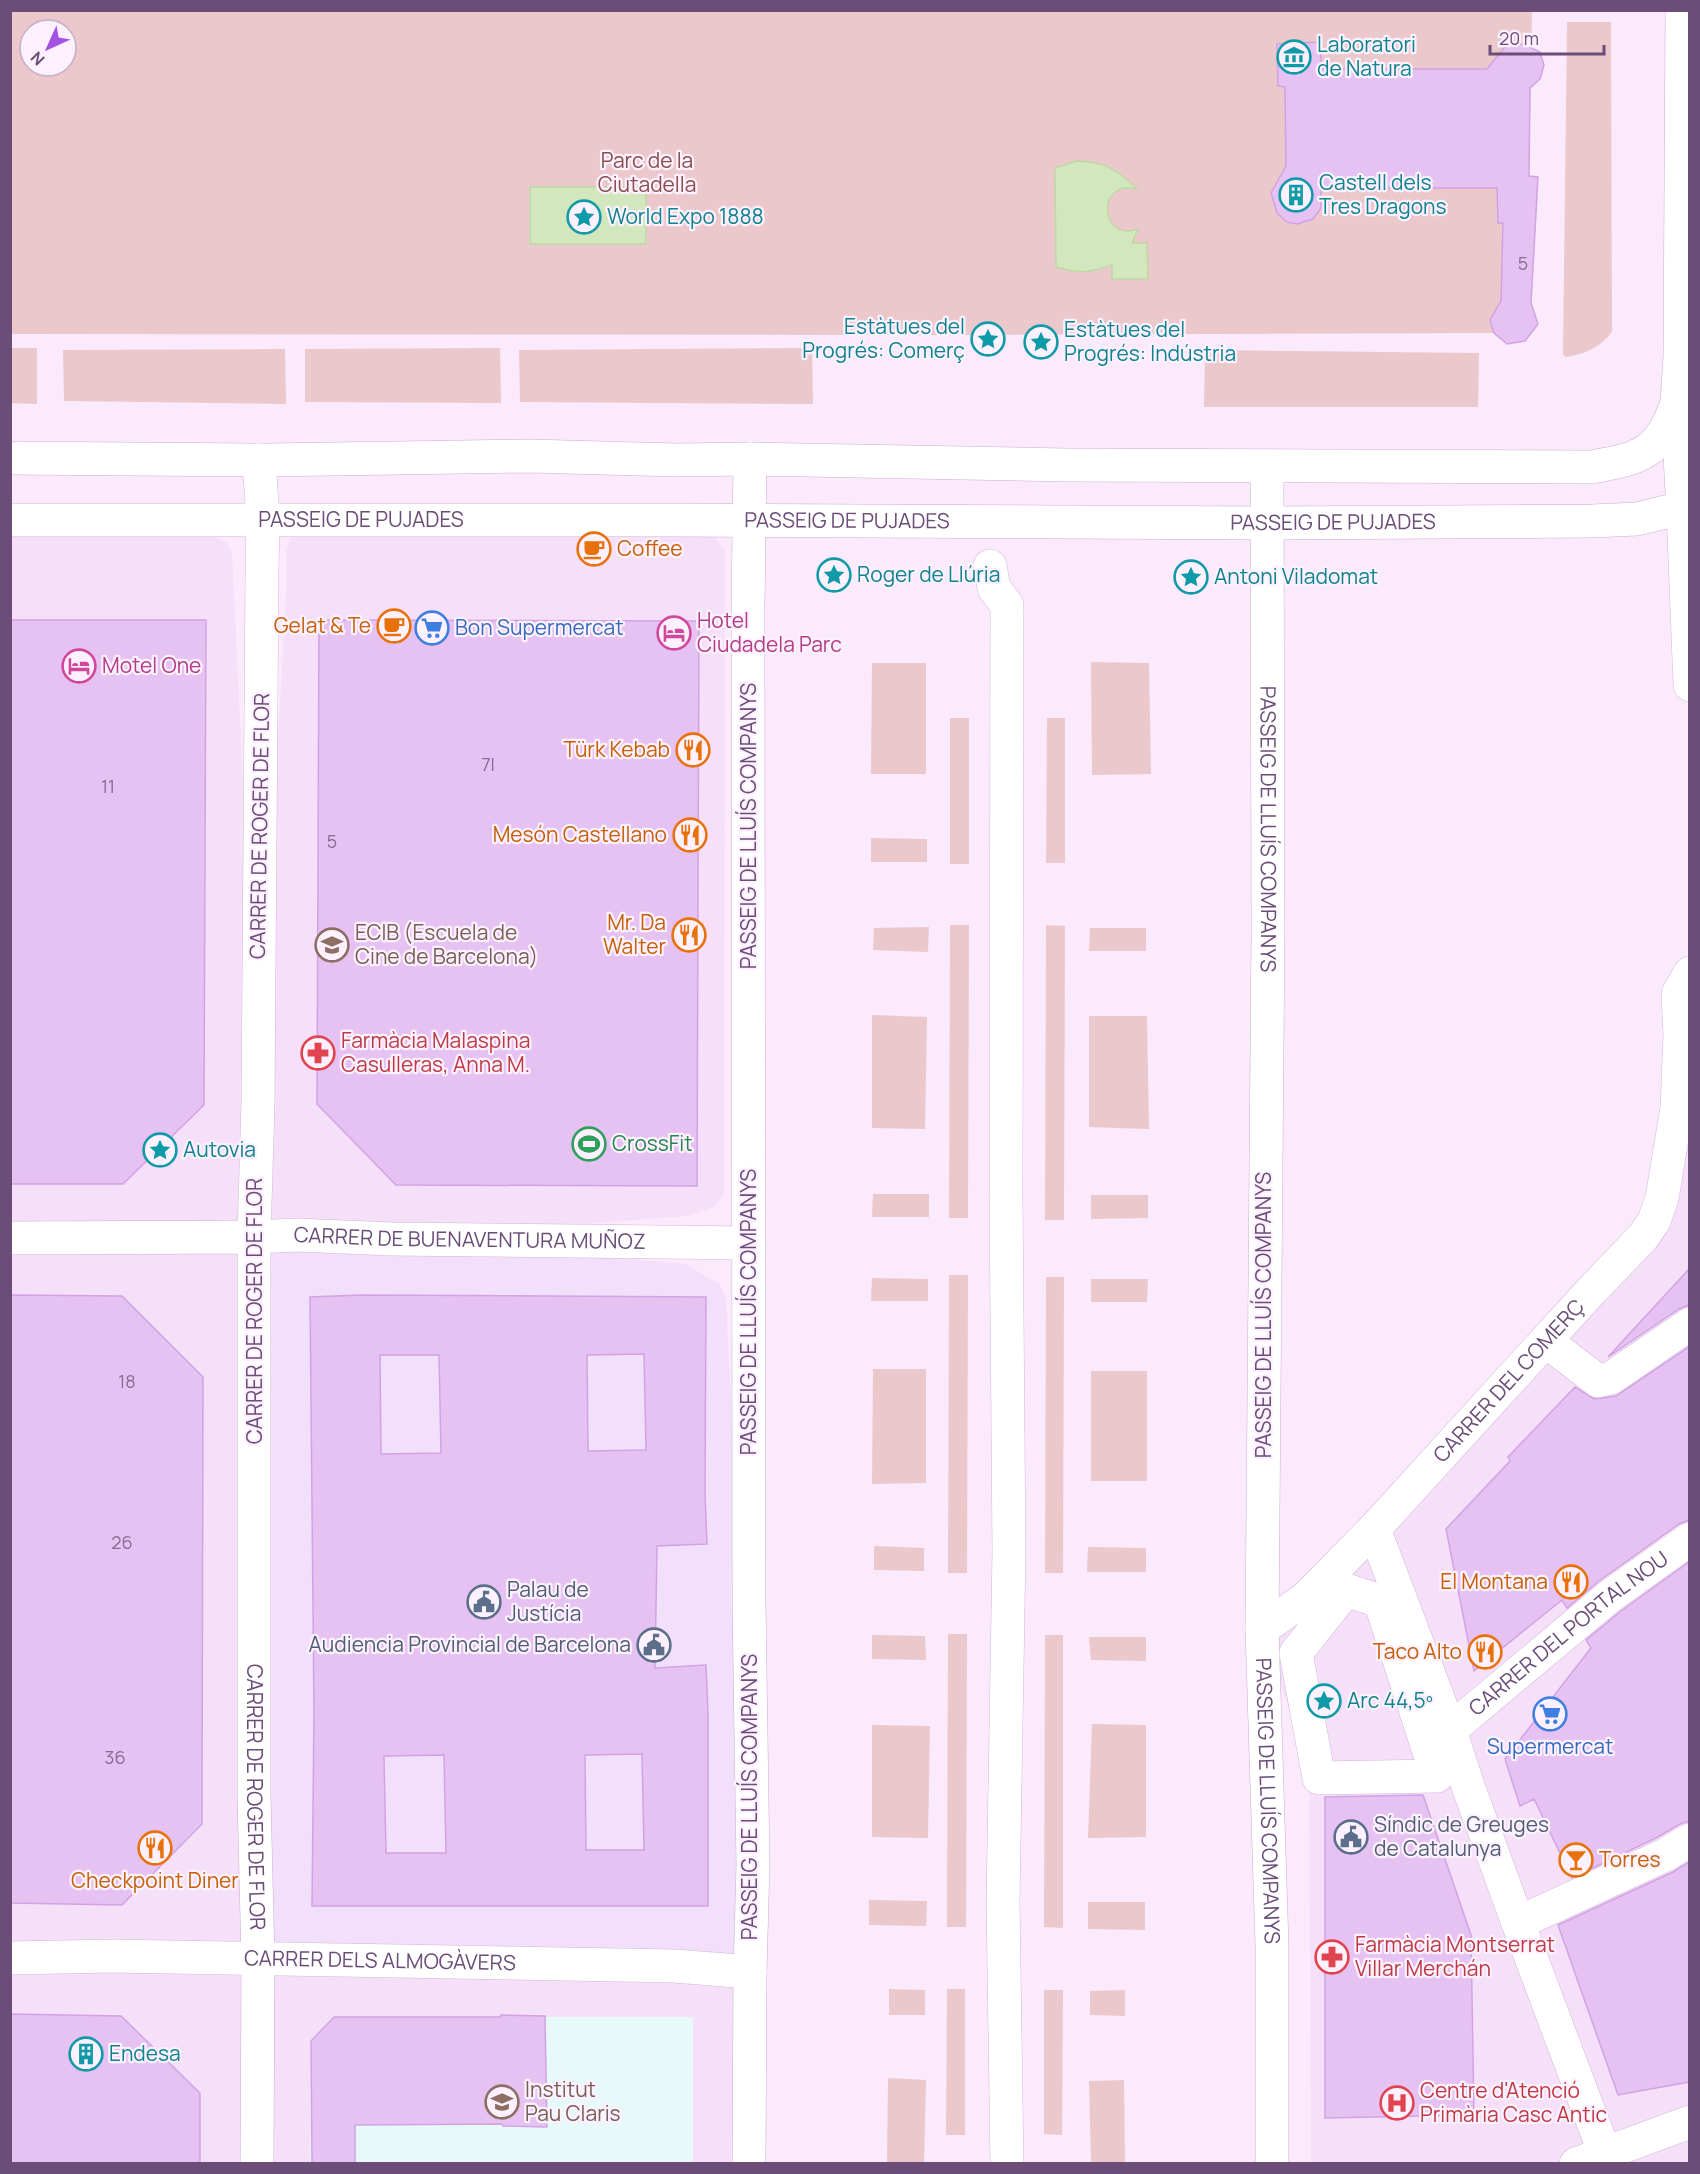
<svg xmlns="http://www.w3.org/2000/svg" width="1700" height="2174" viewBox="0 0 1700 2174" font-family="Manrope,sans-serif">
	<rect width="100%" height="100%" fill="#fbeafc"/>
	<path fill="#f6dff9" d="M 299,532 L 712,533 L 725,551 L 724,1194 L 714,1207 L 686,1216 L 392,1239 L 750,1972 L 749,2163 L 11,2164 L 11,534 L 214,536 L 227,542 L 232,554 L 258,1094 L 286,595 L 286,550 L 290,538 Z
		M 1690,1124 L 1689,2163 L 1311,2163 L 1309,1768 L 1262,1629 L 1643,1237 Z"/>
	<path fill="#f1dffc" d="M 254,1237 L 392,1239 L 686,1264 L 720,1285 L 726,1299 L 753,1865 L 750,1972 L 258,1959 Z"/>
	<path fill="#e7f9f9" d="M 334,2017 L 693,2017 L 693,2163 L 310,2164 L 311,2041 Z"/>
	<path fill="#ebc8cb" fill-rule="evenodd" d="M 11,11 L 1532,11 L 1529,176 L 1538,177 L 1531,303 L 1538,324 L 1525,341 L 1507,344 L 1494,333 L 977,335 L 11,334 ZM 30,30 L 66,30 L 66,66 L 30,66 Z
		M 1567,22 L 1611,22 L 1612,332 C 1599,348 1586,354 1565,357 L 1563,354 Z
		M 11,348 L 37,348 L 37,404 L 11,403 Z
		M 500,348 L 501,403 L 305,402 L 305,349 Z
		M 812,348 L 813,404 L 520,402 L 519,350 Z
		M 285,349 L 286,404 L 64,401 L 63,350 Z
		M 1205,350 L 1479,353 L 1478,407 L 1204,407 Z
		M 1091,662 L 1149,663 L 1151,774 L 1092,775 Z
		M 872,663 L 926,663 L 926,774 L 871,774 Z
		M 950,718 L 969,718 L 969,864 L 950,864 Z
		M 1047,718 L 1065,718 L 1065,863 L 1046,863 Z
		M 871,838 L 927,839 L 927,862 L 871,862 Z
		M 950,925 L 969,925 L 968,1218 L 949,1218 Z
		M 1046,925 L 1065,926 L 1064,1220 L 1045,1220 Z
		M 929,927 L 928,952 L 873,950 L 874,928 Z
		M 1090,928 L 1146,928 L 1146,951 L 1089,951 Z
		M 872,1015 L 927,1017 L 925,1129 L 872,1128 Z
		M 1089,1016 L 1147,1016 L 1149,1129 L 1089,1127 Z
		M 873,1194 L 929,1194 L 929,1217 L 872,1217 Z
		M 1091,1195 L 1148,1195 L 1148,1218 L 1091,1219 Z
		M 949,1275 L 968,1275 L 967,1573 L 948,1573 Z
		M 1046,1277 L 1064,1277 L 1063,1573 L 1045,1573 Z
		M 872,1278 L 928,1279 L 928,1301 L 871,1301 Z
		M 1091,1279 L 1148,1279 L 1147,1302 L 1091,1302 Z
		M 873,1369 L 926,1369 L 926,1483 L 872,1484 Z
		M 1091,1371 L 1147,1371 L 1147,1481 L 1091,1481 Z
		M 874,1546 L 924,1548 L 924,1571 L 874,1570 Z
		M 1088,1547 L 1146,1548 L 1146,1572 L 1087,1572 Z
		M 948,1634 L 967,1634 L 966,1927 L 947,1927 Z
		M 872,1635 L 925,1636 L 926,1660 L 872,1659 Z
		M 1045,1635 L 1063,1635 L 1063,1928 L 1044,1927 Z
		M 1089,1637 L 1146,1637 L 1146,1661 L 1091,1660 Z
		M 1092,1724 L 1146,1725 L 1146,1837 L 1088,1838 Z
		M 872,1725 L 930,1726 L 928,1838 L 872,1837 Z
		M 869,1900 L 927,1901 L 926,1926 L 869,1925 Z
		M 1088,1902 L 1145,1902 L 1145,1930 L 1088,1929 Z
		M 889,1989 L 925,1990 L 925,2015 L 889,2015 Z
		M 947,1989 L 965,1989 L 965,2135 L 946,2135 Z
		M 1044,1990 L 1063,1990 L 1062,2135 L 1044,2134 Z
		M 1125,1990 L 1125,2016 L 1090,2015 L 1090,1991 Z
		M 888,2078 L 926,2080 L 924,2163 L 887,2163 Z
		M 1124,2080 L 1125,2163 L 1091,2163 L 1089,2081 Z"/>
	<path fill="#d3e7be" stroke="#bfd8a4" stroke-width="1.5" d="M 1076,161 C 1104,161 1118,170 1137,189 C 1095,179 1100,243 1138,229 L 1132,243 L 1147,243 L 1148,279 L 1112,279 L 1112,265 C 1089,273 1079,274 1056,267 L 1055,168 Z
		M 530,187 L 646,187 L 646,244 L 530,244 Z"/>
	<path fill="#e5c2f2" stroke="#d1a3e4" stroke-width="1.5" fill-rule="evenodd" d="M 1321,42 L 1321,69 L 1487,69 L 1504,48 L 1513,44 L 1523,44 L 1540,52 L 1544,65 L 1540,79 L 1530,88 L 1529,176 L 1538,177 L 1531,303 L 1538,324 L 1525,341 L 1507,344 L 1494,333 L 1490,320 L 1501,301 L 1503,223 L 1498,223 L 1497,188 L 1321,188 L 1321,208 L 1313,219 L 1297,224 L 1287,222 L 1277,213 L 1271,193 L 1286,166 L 1285,87 L 1278,86 L 1277,44 Z
		M 10,620 L 206,620 L 204,1105 L 123,1184 L 10,1184 Z
		M 319,620 L 699,621 L 697,1186 L 396,1185 L 317,1104 Z
		M 1689,1269 L 1689,1305 L 1679,1309 L 1608,1357 Z
		M 10,1295 L 122,1296 L 203,1377 L 202,1824 L 122,1905 L 10,1903 Z
		M 362,1295 L 706,1297 L 705,1494 L 707,1544 L 657,1546 L 655,1668 L 706,1665 L 708,1714 L 708,1906 L 312,1906 L 314,1712 L 310,1297 ZM 644,1354 L 646,1450 L 588,1451 L 587,1355 ZM 380,1355 L 439,1355 L 441,1453 L 381,1454 ZM 642,1754 L 644,1850 L 586,1850 L 585,1755 ZM 444,1755 L 446,1853 L 386,1853 L 384,1756 Z
		M 1689,1347 L 1689,1520 L 1679,1524 L 1599,1581 L 1567,1608 L 1562,1600 L 1474,1671 L 1446,1529 L 1510,1461 L 1508,1457 L 1575,1387 L 1594,1399 L 1616,1396 Z
		M 1689,1562 L 1689,1821 L 1680,1824 L 1656,1838 L 1572,1878 L 1534,1799 L 1520,1806 L 1505,1759 L 1591,1648 L 1586,1640 L 1621,1611 Z
		M 1423,1795 L 1471,1935 L 1474,2115 L 1325,2118 L 1325,1797 Z
		M 1689,1862 L 1689,2082 L 1618,2095 L 1558,1925 L 1673,1872 Z
		M 10,2014 L 121,2016 L 200,2093 L 200,2163 L 10,2163 Z
		M 501,2015 L 545,2016 L 547,2127 L 503,2126 L 502,2124 L 355,2125 L 355,2163 L 312,2163 L 311,2041 L 334,2017 L 501,2017 Z"/>
	<g fill="none" stroke-linecap="round" stroke-linejoin="round">
		<defs>
			<g id="street">
				<path id="s1" d="M 259,460 L 263,520 L 262,573 L 258,1103 L 254,1237 L 297,1235 L 392,1239 L 749,1243"/>
				<path d="M 1683,509 L 1690,685"/>
				<path d="M 990,566 L 994,588 L 1007,605 L 1006,1196 L 1009,1551 L 1003,1902 L 1007,2164"/>
				<path d="M 1547,1342 L 1598,1381 L 1611,1378 L 1690,1324"/>
				<path d="M 1374,1529 L 1450,1730 L 1468,1786 L 1518,1923 L 1605,2154"/>
				<path d="M 1346,1590 L 1380,1601 L 1437,1776 L 1319,1778 L 1296,1653 Z"/>
				<path id="s2" d="M 1262,1629 L 1306,1598 L 1374,1529 L 1592,1290 L 1643,1237 L 1654,1221 L 1662,1198 L 1677,1108 L 1680,1035 L 1678,994 L 1690,973"/>
				<path id="s3" d="M 1450,1730 L 1610,1596 L 1690,1539"/>
				<path d="M 1518,1923 L 1665,1855 L 1690,1840"/>
				<path id="s4" d="M 10,1958 L 112,1956 L 675,1966 L 750,1972"/>
				<path d="M 1576,2164 L 1690,2122"/>
			</g>
			<g id="secondary">
				<path d="M 1682,10 L 1680,356 L 1677,403 L 1683,509"/>
				<path d="M 10,458 L 268,460 L 530,456 L 676,460 L 750,459 L 1065,465 L 1592,467 C 1643,458 1659,453 1677,403"/>
				<path id="s5" d="M 1267,466 L 1268,932 L 1262,1629 L 1272,1946 L 1272,2164"/>
				<path id="s6" d="M 10,520 L 678,520 L 1268,523 L 1592,521 L 1637,519 L 1690,506"/>
				<path id="s7" d="M 10,1238 L 254,1237 L 254,1796 L 258,1959 L 257,2164"/>
				<path d="M 749,2164 L 750,1972 L 753,1865 L 749,1604 L 748,609 L 750,459"/>
			</g>
		</defs>
		<use href="#street" stroke="#d0b7d6" stroke-width="34"/>
		<use href="#secondary" stroke="#caadd2" stroke-width="34"/>
		<use href="#street" stroke="#fff" stroke-width="33"/>
		<use href="#secondary" stroke="#fff" stroke-width="33"/>
	</g>
	<defs>
		<symbol id="museum-ring" viewBox="-11 -11 22 22"><circle r="9.5" fill="#fef1ff" stroke="#0f9aa8" stroke-width="1.5"/><path d="M0-6L6-3V-2H-6V-3ZM-5-1h2V3h-2ZM-1-1h2V3h-2ZM3-1h2V3H3ZM-6 4H6V6H-6Z" fill="#0f9aa8"/></symbol>
		<symbol id="building-ring" viewBox="-11 -11 22 22"><circle r="9.5" fill="#fef1ff" stroke="#0f9aa8" stroke-width="1.5"/><path d="M-4-6H4V6H1V3H-1V6H-4ZM-2.5-4.3h1.7v1.8h-1.7ZM.8-4.3h1.7v1.8H.8ZM-2.5-1h1.7V.8h-1.7ZM.8-1h1.7V.8H.8Z" fill="#0f9aa8"/></symbol>
		<symbol id="sight-ring" viewBox="-11 -11 22 22"><circle r="9.5" fill="#fef1ff" stroke="#0f9aa8" stroke-width="1.5"/><path d="M0-6L1.8-2.2L6-1.7L2.9 1.2L3.7 5.4L0 3.3L-3.7 5.4L-2.9 1.2L-6-1.7L-1.8-2.2Z" fill="#0f9aa8"/></symbol>
		<symbol id="cafe-ring" viewBox="-11 -11 22 22"><circle r="9.5" fill="#fef1ff" stroke="#e8710a" stroke-width="1.5"/><path d="M-5.5-4.5H6V0H3Q3 3.5 0 3.5H-2.5Q-5.5 3.5-5.5 0ZM3-3.2v2h1.7v-2ZM-6 4.5H4V6H-6Z" fill="#e8710a"/></symbol>
		<symbol id="supermarket-ring" viewBox="-11 -11 22 22"><circle r="9.5" fill="#fef1ff" stroke="#3f7fe0" stroke-width="1.5"/><path d="M-6-5.5h2.5l.6 2H6L4.5 2H-2.5L-4.4-4H-6ZM-1.5 3.2a1.3 1.3 0 1 0 .1 0ZM3 3.2a1.3 1.3 0 1 0 .1 0Z" fill="#3f7fe0"/></symbol>
		<symbol id="hotel-ring" viewBox="-11 -11 22 22"><circle r="9.5" fill="#fef1ff" stroke="#d1479c" stroke-width="1.5"/><path d="M-6-4.5h1.5V1H6V5H4.5V3h-9V5H-6ZM-4 0a1.8 1.8 0 1 1 3.6 0ZM.5 0V-2.5h3Q6-2.5 6 0Z" fill="#d1479c"/></symbol>
		<symbol id="restaurant-ring" viewBox="-11 -11 22 22"><circle r="9.5" fill="#fef1ff" stroke="#e8710a" stroke-width="1.5"/><path d="M-5-6h1v4h1v-4h1v4h1v-4h1v5L-1.5 .5V6h-2V.5L-5-1ZM5-6V6H3V1.5H1.5Q1.5-4 5-6Z" fill="#e8710a"/></symbol>
		<symbol id="school-ring" viewBox="-11 -11 22 22"><circle r="9.5" fill="#fef1ff" stroke="#8d6e63" stroke-width="1.5"/><path d="M0-5L7-2L0 1L-7-2ZM-4 1L0 2.5L4 1V4Q0 6-4 4Z" fill="#8d6e63"/></symbol>
		<symbol id="pharmacy-ring" viewBox="-11 -11 22 22"><circle r="9.5" fill="#fef1ff" stroke="#e0444e" stroke-width="1.5"/><path d="M-2-6h4v4h4v4h-4v4h-4v-4h-4v-4h4Z" fill="#e0444e"/></symbol>
		<symbol id="stadium-ring" viewBox="-11 -11 22 22"><circle r="9.5" fill="#fef1ff" stroke="#2e9e5b" stroke-width="1.5"/><path d="M0-5a6.5 5 0 1 0 0 10a6.5 5 0 1 0 0-10ZM-3.5-1.8h7v3.6h-7Z" fill="#2e9e5b"/></symbol>
		<symbol id="civic-ring" viewBox="-11 -11 22 22"><circle r="9.5" fill="#fef1ff" stroke="#5c6f8a" stroke-width="1.5"/><path d="M-.6-6.5H3V-4.5H.6V-3L4-1V1h2V6H-6V1h2V-1L-.6-3ZM-1.2 2.5V6h2.4V2.5Z" fill="#5c6f8a"/></symbol>
		<symbol id="bar-ring" viewBox="-11 -11 22 22"><circle r="9.5" fill="#fef1ff" stroke="#e8710a" stroke-width="1.5"/><path d="M-6-5H6L.8 .8V4.5H3.5V6h-7V4.5H-.8V.8Z" fill="#e8710a"/></symbol>
		<symbol id="hospital-ring" viewBox="-11 -11 22 22"><circle r="9.5" fill="#fef1ff" stroke="#e0444e" stroke-width="1.5"/><path d="M-5-5h3v3.5h4V-5h3V5h-3V1.5h-4V5h-3Z" fill="#e0444e"/></symbol>
	</defs>
	<g fill-rule="evenodd">
		<use href="#museum-ring" x="1275" y="38" width="38" height="38"/>
		<use href="#building-ring" x="1277" y="176" width="38" height="38"/>
		<use href="#sight-ring" x="565" y="198" width="38" height="38"/>
		<use href="#sight-ring" x="969" y="320" width="38" height="38"/>
		<use href="#sight-ring" x="1022" y="323" width="38" height="38"/>
		<use href="#cafe-ring" x="575" y="530" width="38" height="38"/>
		<use href="#sight-ring" x="815" y="556" width="38" height="38"/>
		<use href="#sight-ring" x="1172" y="558" width="38" height="38"/>
		<use href="#cafe-ring" x="375" y="607" width="38" height="38"/>
		<use href="#supermarket-ring" x="413" y="609" width="38" height="38"/>
		<use href="#hotel-ring" x="655" y="614" width="38" height="38"/>
		<use href="#hotel-ring" x="60" y="647" width="38" height="38"/>
		<use href="#restaurant-ring" x="674" y="731" width="38" height="38"/>
		<use href="#restaurant-ring" x="671" y="816" width="38" height="38"/>
		<use href="#restaurant-ring" x="670" y="916" width="38" height="38"/>
		<use href="#school-ring" x="313" y="926" width="38" height="38"/>
		<use href="#pharmacy-ring" x="299" y="1034" width="38" height="38"/>
		<use href="#stadium-ring" x="570" y="1125" width="38" height="38"/>
		<use href="#sight-ring" x="141" y="1131" width="38" height="38"/>
		<use href="#restaurant-ring" x="1552" y="1563" width="38" height="38"/>
		<use href="#civic-ring" x="465" y="1583" width="38" height="38"/>
		<use href="#civic-ring" x="635" y="1626" width="38" height="38"/>
		<use href="#restaurant-ring" x="1466" y="1633" width="38" height="38"/>
		<use href="#sight-ring" x="1305" y="1682" width="38" height="38"/>
		<use href="#supermarket-ring" x="1531" y="1695" width="38" height="38"/>
		<use href="#civic-ring" x="1332" y="1818" width="38" height="38"/>
		<use href="#restaurant-ring" x="136" y="1829" width="38" height="38"/>
		<use href="#bar-ring" x="1557" y="1841" width="38" height="38"/>
		<use href="#pharmacy-ring" x="1313" y="1938" width="38" height="38"/>
		<use href="#building-ring" x="67" y="2035" width="38" height="38"/>
		<use href="#school-ring" x="483" y="2083" width="38" height="38"/>
		<use href="#hospital-ring" x="1378" y="2084" width="38" height="38"/>
	</g>
	<g text-anchor="middle" stroke-width="4.5" stroke-linejoin="round" paint-order="stroke">
		<g font-size="18" fill="#8a6a96">
			<text x="1523" y="270">5</text>
			<text x="488" y="771">7I</text>
			<text x="108" y="793">11</text>
			<text x="332" y="848">5</text>
			<text x="127" y="1388">18</text>
			<text x="122" y="1549">26</text>
			<text x="115" y="1764">36</text>
		</g>
		<g font-size="21" fill="#0d838f" stroke="#fef1ff" text-anchor="start">
			<text x="1317" y="52">Laboratori<tspan x="1317" dy="24">de Natura</tspan></text>
			<text x="1319" y="190">Castell dels<tspan x="1319" dy="24">Tres Dragons</tspan></text>
			<text x="607" y="224">World Expo 1888</text>
			<text x="965" y="334" text-anchor="end">Estàtues del<tspan x="965" dy="24">Progrés: Comerç</tspan></text>
			<text x="1064" y="337">Estàtues del<tspan x="1064" dy="24">Progrés: Indústria</tspan></text>
			<text x="857" y="582">Roger de Llúria</text>
			<text x="1214" y="584">Antoni Viladomat</text>
			<text x="183" y="1157">Autovia</text>
			<text x="1347" y="1708">Arc 44,5º</text>
			<text x="109" y="2061">Endesa</text>
		</g>
		<g font-size="21" fill="#8a4d4a" stroke="#fef1ff">
			<text x="647" y="168">Parc de la<tspan x="647" dy="24">Ciutadella</tspan></text>
		</g>
		<g font-size="21" fill="#6b4d78" stroke="#fef1ff">
			<text dy="7" stroke="none"><textPath href="#s6" startOffset="351">PASSEIG DE PUJADES</textPath></text>
			<text dy="7" stroke="none"><textPath href="#s6" startOffset="837">PASSEIG DE PUJADES</textPath></text>
			<text dy="7" stroke="none"><textPath href="#s6" startOffset="1323">PASSEIG DE PUJADES</textPath></text>
			<text transform="translate(260 826) rotate(-89)" y="7">CARRER DE ROGER DE FLOR</text>
			<text transform="translate(749 826) rotate(-90)" y="7">PASSEIG DE LLUÍS COMPANYS</text>
			<text dy="7" stroke="none"><textPath href="#s5" startOffset="363">PASSEIG DE LLUÍS COMPANYS</textPath></text>
			<text dy="7" stroke="none"><textPath href="#s1" startOffset="993">CARRER DE BUENAVENTURA MUÑOZ</textPath></text>
			<text transform="translate(255 1311) rotate(-90)" y="7">CARRER DE ROGER DE FLOR</text>
			<text transform="translate(749 1312) rotate(-90)" y="7">PASSEIG DE LLUÍS COMPANYS</text>
			<text transform="translate(1264 1315) rotate(-90)" y="7">PASSEIG DE LLUÍS COMPANYS</text>
			<text dy="7" stroke="none"><textPath href="#s2" startOffset="351">CARRER DEL COMERÇ</textPath></text>
			<text dy="7" stroke="none"><textPath href="#s3" startOffset="153">CARRER DEL PORTAL NOU</textPath></text>
			<text dy="7" stroke="none"><textPath href="#s7" startOffset="804">CARRER DE ROGER DE FLOR</textPath></text>
			<text transform="translate(750 1797) rotate(-90)" y="7">PASSEIG DE LLUÍS COMPANYS</text>
			<text dy="7" stroke="none"><textPath href="#s5" startOffset="1335">PASSEIG DE LLUÍS COMPANYS</textPath></text>
			<text dy="7" stroke="none"><textPath href="#s4" startOffset="370">CARRER DELS ALMOGÀVERS</textPath></text>
		</g>
		<g font-size="21" fill="#c56008" stroke="#fef1ff" text-anchor="end">
			<text x="617" y="556" text-anchor="start">Coffee</text>
			<text x="371" y="633">Gelat &amp; Te</text>
			<text x="670" y="757">Türk Kebab</text>
			<text x="667" y="842">Mesón Castellano</text>
			<text x="666" y="930">Mr. Da<tspan x="666" dy="24">Walter</tspan></text>
			<text x="1548" y="1589">El Montana</text>
			<text x="1462" y="1659">Taco Alto</text>
			<text x="1599" y="1867" text-anchor="start">Torres</text>
			<text x="155" y="1888" text-anchor="middle">Checkpoint Diner</text>
		</g>
		<g font-size="21" fill="#b23c85" stroke="#fef1ff" text-anchor="start">
			<text x="697" y="628">Hotel<tspan x="697" dy="24">Ciudadela Parc</tspan></text>
			<text x="102" y="673">Motel One</text>
		</g>
		<g font-size="21" fill="#366cbe" stroke="#fef1ff" text-anchor="start">
			<text x="455" y="635">Bon Supermercat</text>
			<text x="1550" y="1754" text-anchor="middle">Supermercat</text>
		</g>
		<g font-size="21" fill="#785e54" stroke="#fef1ff" text-anchor="start">
			<text x="355" y="940">ECIB (Escuela de<tspan x="355" dy="24">Cine de Barcelona)</tspan></text>
			<text x="525" y="2097">Institut<tspan x="525" dy="24">Pau Claris</tspan></text>
		</g>
		<g font-size="21" fill="#be3a42" stroke="#fef1ff" text-anchor="start">
			<text x="341" y="1048">Farmàcia Malaspina<tspan x="341" dy="24">Casulleras, Anna M.</tspan></text>
			<text x="1355" y="1952">Farmàcia Montserrat<tspan x="1355" dy="24">Villar Merchán</tspan></text>
			<text x="1420" y="2098">Centre d'Atenció<tspan x="1420" dy="24">Primària Casc Antic</tspan></text>
		</g>
		<g font-size="21" fill="#27864d" stroke="#fef1ff" text-anchor="start">
			<text x="612" y="1151">CrossFit</text>
		</g>
		<g font-size="21" fill="#4e5e75" stroke="#fef1ff" text-anchor="start">
			<text x="507" y="1597">Palau de<tspan x="507" dy="24">Justícia</tspan></text>
			<text x="631" y="1652" text-anchor="end">Audiencia Provincial de Barcelona</text>
			<text x="1374" y="1832">Síndic de Greuges<tspan x="1374" dy="24">de Catalunya</tspan></text>
		</g>
	</g>
	<rect width="1700" height="2174" fill="none" stroke="#6b4d78" stroke-width="24"/>
	<g transform="translate(48 48) rotate(225)"><circle r="28" fill="#fef1ff" stroke="#c3afc9" stroke-width="1.5"/>
	<path d="M0-4.5L10 22L0 15L-10 22Z" fill="#a352e4"/>
	<text y="-9" font-size="16" font-weight="bold" text-anchor="middle" fill="#6b4d78">N</text>
	</g>
	<path d="M1490 45v9h114v-9" fill="none" stroke="#6b4d78" stroke-width="3"/>
	<text x="1499" y="45" font-size="18" fill="#6b4d78" stroke="#fef1ff" stroke-width="4.5" paint-order="stroke">20 m</text>
</svg>
